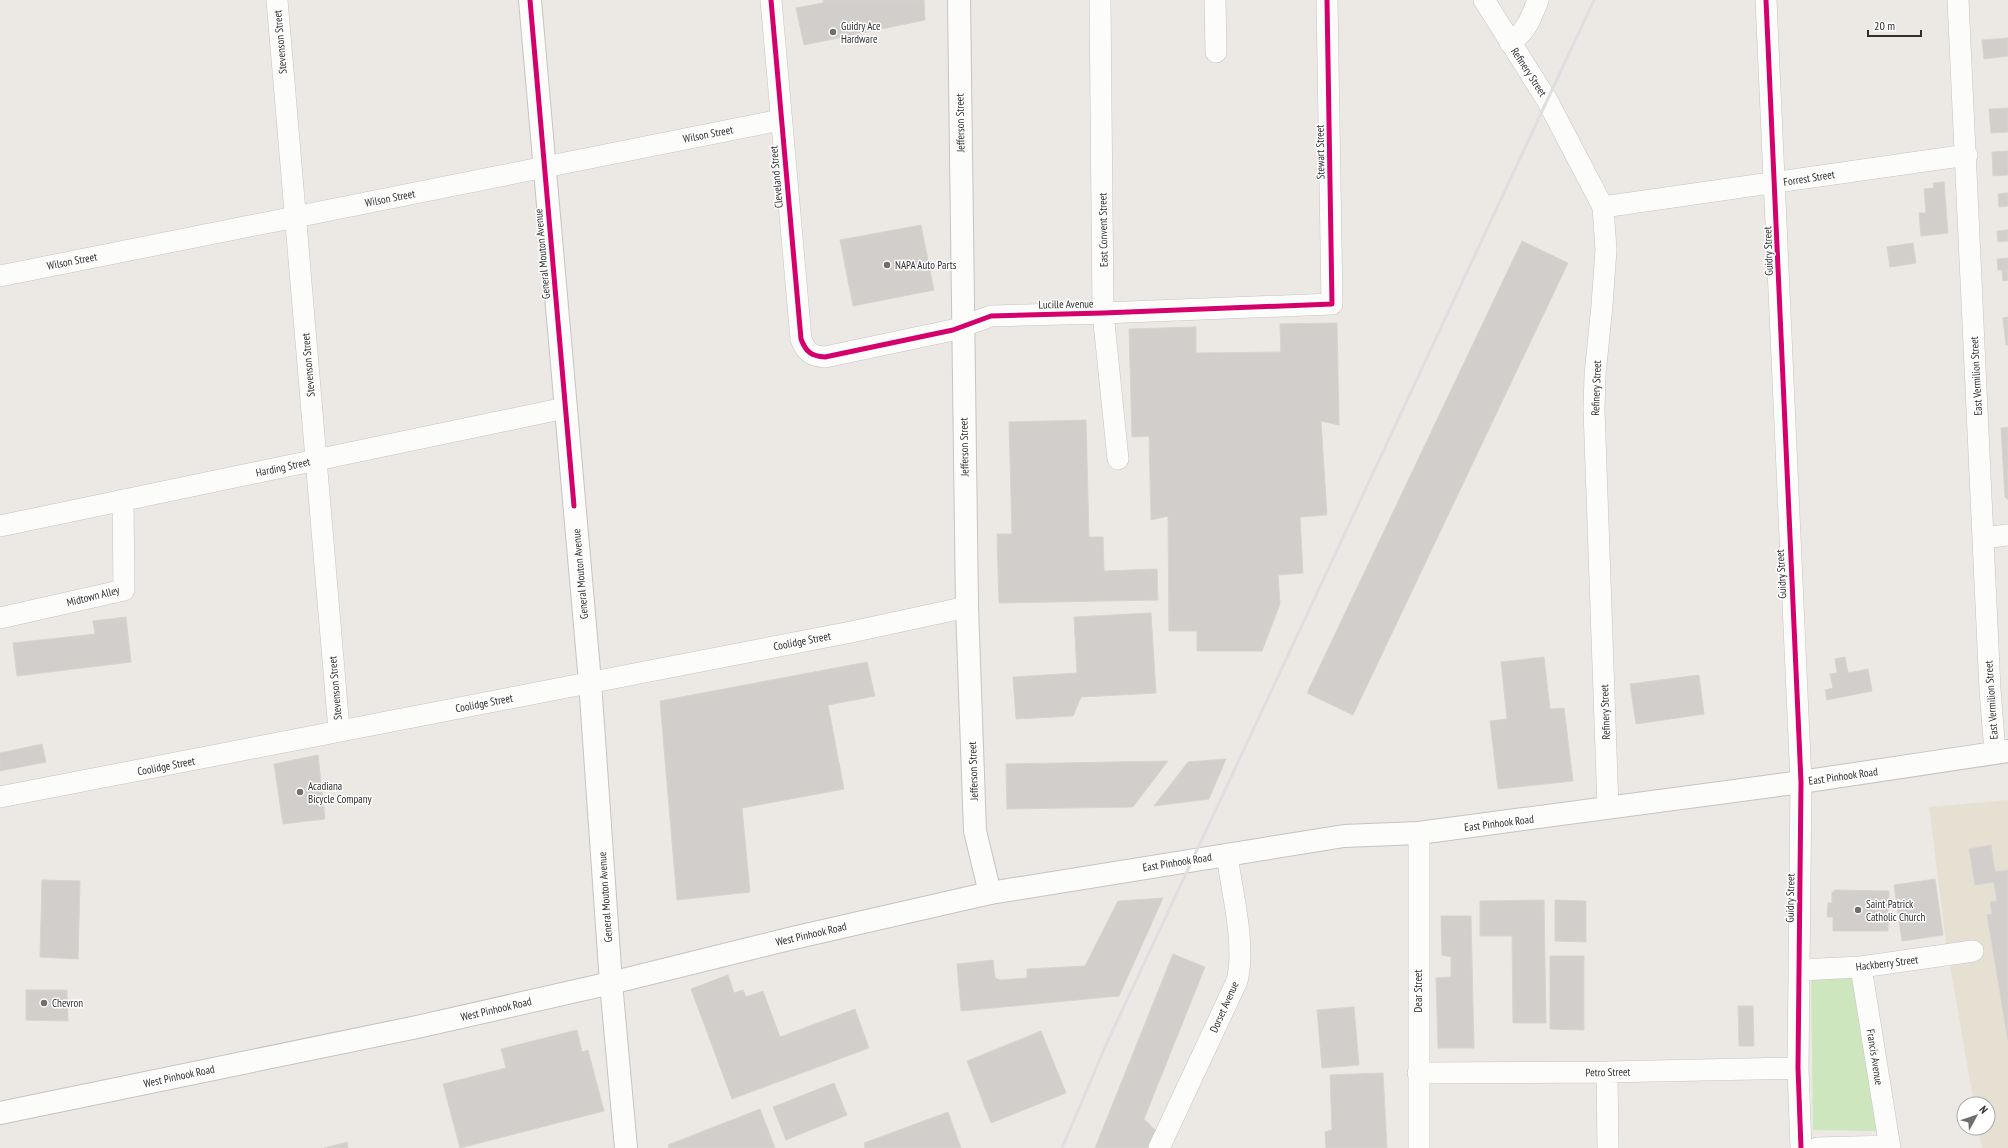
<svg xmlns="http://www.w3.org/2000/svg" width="2008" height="1148" viewBox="0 0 2008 1148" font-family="'PT Sans Narrow',sans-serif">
	<rect width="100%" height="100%" fill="#ece8e4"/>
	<path fill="#e6e0d3" d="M 2008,800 L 2008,1148 L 1982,1148 L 1978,1128 L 1988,1128 L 1988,1104 L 1974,1104 L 1946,942 L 1929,807 Z"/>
	<path fill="#cee6be" d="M 1855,974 L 1877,1131 L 1813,1130 L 1811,978 Z"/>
	<path fill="#d1cecb" stroke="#d7d4d0" d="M 823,0 L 924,0 L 925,20 L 804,45 L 796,8 L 823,3 Z
		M 2008,38 L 2008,56 L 1984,59 L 1982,40 Z
		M 2008,108 L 2008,132 L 1991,133 L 1989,109 Z
		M 2008,151 L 2008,175 L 1993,176 L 1992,152 Z
		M 1944,182 L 1948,233 L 1921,236 L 1919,213 L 1926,213 L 1924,189 L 1934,188 L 1933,183 Z
		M 2008,193 L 2008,206 L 1999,207 L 1998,194 Z
		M 921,225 L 934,290 L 853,306 L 840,240 Z
		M 2008,230 L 2008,241 L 1998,242 L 1997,231 Z
		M 1522,241 L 1568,263 L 1353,715 L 1307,693 Z
		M 1913,243 L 1916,263 L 1890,267 L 1887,247 Z
		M 2008,258 L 2008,280 L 2003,281 L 2002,270 L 1998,270 L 1997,259 Z
		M 2008,317 L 2008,345 L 2006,345 L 2003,318 Z
		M 1337,323 L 1339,425 L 1321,421 L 1327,515 L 1300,517 L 1303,573 L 1278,575 L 1280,604 L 1262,651 L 1197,651 L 1197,631 L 1169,631 L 1168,516 L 1151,520 L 1149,436 L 1132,437 L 1129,329 L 1196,327 L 1196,353 L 1281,352 L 1280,324 Z
		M 1086,420 L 1089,537 L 1103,537 L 1104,571 L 1157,569 L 1158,600 L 999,603 L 997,534 L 1012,534 L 1009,422 Z
		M 2008,427 L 2008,500 L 2005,497 L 2001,428 Z
		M 1151,613 L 1156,693 L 1081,697 L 1073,716 L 1016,719 L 1013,677 L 1077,673 L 1074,617 Z
		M 126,617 L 131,662 L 17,676 L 13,643 L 95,634 L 93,621 Z
		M 1544,657 L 1550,709 L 1564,708 L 1573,781 L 1498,789 L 1490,721 L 1507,719 L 1501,662 Z
		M 1845,657 L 1848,673 L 1868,669 L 1872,691 L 1827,700 L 1825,690 L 1833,688 L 1830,674 L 1837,673 L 1835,659 Z
		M 867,662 L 875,696 L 828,705 L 844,789 L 742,808 L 750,892 L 677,900 L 660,701 Z
		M 1699,675 L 1704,714 L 1636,724 L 1630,684 Z
		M 42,744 L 46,762 L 0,771 L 0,753 Z
		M 318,755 L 325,819 L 283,824 L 274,764 Z
		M 1226,759 L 1209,799 L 1154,806 L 1188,762 Z
		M 1168,761 L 1133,807 L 1007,809 L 1006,764 Z
		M 1991,845 L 1995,872 L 2008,870 L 2008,1041 L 1987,915 L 1992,914 L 1990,902 L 1997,901 L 1994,882 L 1975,885 L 1969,849 Z
		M 1935,879 L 1943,935 L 1902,941 L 1894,885 Z
		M 42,880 L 80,881 L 78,959 L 40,957 Z
		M 1834,890 L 1889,891 L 1888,931 L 1833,931 L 1833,917 L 1827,917 L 1828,903 L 1832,903 L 1832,892 L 1834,892 Z
		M 1163,898 L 1119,996 L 961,1011 L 957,964 L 993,960 L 995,978 L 1000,980 L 1027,978 L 1027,969 L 1085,966 L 1118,901 Z
		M 1544,900 L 1546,1023 L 1513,1023 L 1512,936 L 1480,936 L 1480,901 Z
		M 1555,900 L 1586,901 L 1586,942 L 1555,941 Z
		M 1441,916 L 1471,916 L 1474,1048 L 1438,1048 L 1436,978 L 1451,977 L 1451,957 L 1442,955 Z
		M 1173,954 L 1205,967 L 1144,1119 L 1156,1131 L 1149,1148 L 1095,1148 Z
		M 1550,956 L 1584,956 L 1584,1030 L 1550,1029 Z
		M 728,975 L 734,993 L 743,990 L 746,997 L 763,991 L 780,1037 L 855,1009 L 869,1048 L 732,1099 L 691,989 Z
		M 26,990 L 67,990 L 68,1021 L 26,1020 Z
		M 1738,1006 L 1753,1006 L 1754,1046 L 1739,1046 Z
		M 1354,1007 L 1359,1065 L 1322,1068 L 1317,1010 Z
		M 577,1030 L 582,1052 L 588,1050 L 604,1111 L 460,1148 L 443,1084 L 506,1068 L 501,1049 Z
		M 1041,1031 L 1066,1093 L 991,1123 L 967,1061 Z
		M 1383,1073 L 1387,1148 L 1326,1148 L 1325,1132 L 1332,1130 L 1330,1075 Z
		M 834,1083 L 847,1115 L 786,1140 L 773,1107 Z
		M 760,1109 L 775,1148 L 669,1148 L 668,1145 Z
		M 948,1112 L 961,1148 L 865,1148 L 864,1143 Z
		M 347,1142 L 348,1148 L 324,1148 Z"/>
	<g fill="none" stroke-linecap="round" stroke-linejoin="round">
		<defs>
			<path id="minor" d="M 277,0 L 339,730
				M 771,0 L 801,339 C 806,352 811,356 825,357 L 953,330 L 991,316 L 1103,313 L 1332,304 L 1327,0
				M 1100,0 L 1103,313 L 1118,459
				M 1215,0 L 1216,52
				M 1484,0 L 1547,100 L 1603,207 L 1606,250 L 1602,305 L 1595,375 L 1594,409 L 1608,808
				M 1766,0 L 1801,782 L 1798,1068 L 1801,1148
				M 1958,0 L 1990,690 L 1995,752
				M 1510,43 C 1527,31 1531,18 1538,0
				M 1603,207 L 1967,155
				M 0,276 L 780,120
				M 0,526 L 565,408
				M 1984,538 L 2008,535
				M 0,618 L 124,590 L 123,500
				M 0,797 L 851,632 L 967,607
				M 1861,967 L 1890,1148
				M 1799,970 L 1861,967 L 1973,951
				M 1607,1072 L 1608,1148
				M 1418,1073 L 1607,1072 L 1798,1068
				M 1159,1148 L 1237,981 C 1246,945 1232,893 1227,855
				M 1419,1148 L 1419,833
				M 1817,1148 L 1889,1146"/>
			<path id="tertiary" d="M 530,0 L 590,682 L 611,983 L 626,1148
				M 959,0 L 967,607 L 975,831 L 990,893"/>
			<path id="secondary" d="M 0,1113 L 417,1027 L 611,983 L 793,938 L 990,893 L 1344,836 L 1419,833 L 1801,782 L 2008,751"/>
		</defs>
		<use href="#minor" stroke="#c5c4c5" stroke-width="22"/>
		<use href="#tertiary" stroke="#c5c4c5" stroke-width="24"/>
		<use href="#secondary" stroke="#c5c4c5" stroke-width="24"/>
		<use href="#minor" stroke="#fcfcfb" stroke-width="21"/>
		<use href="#tertiary" stroke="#fcfcfb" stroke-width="22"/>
		<use href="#secondary" stroke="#fcfcfb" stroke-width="22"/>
		<path stroke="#dfdfe1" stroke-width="3" d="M 1062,1148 L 1105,1047 L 1594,0"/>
		<defs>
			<path id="cycleway" d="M 530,0 L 574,506
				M 771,0 L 801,339 C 806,352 811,356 825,357 L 953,330 L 991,316 L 1103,313 L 1332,304 L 1327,0
				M 1766,0 L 1801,782 L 1798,1068 L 1801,1148"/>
		</defs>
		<use href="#cycleway" stroke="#fff" stroke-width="8"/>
		<use href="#cycleway" stroke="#d6006c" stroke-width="5"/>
	</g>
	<g fill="#706f6e" stroke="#fff" stroke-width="1.5">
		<circle cx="833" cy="32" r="4"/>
		<circle cx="887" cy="265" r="4"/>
		<circle cx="300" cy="792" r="4"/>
		<circle cx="1858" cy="910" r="4"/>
		<circle cx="44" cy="1003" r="4"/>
	</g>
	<g text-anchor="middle" stroke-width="3" stroke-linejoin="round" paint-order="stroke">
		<g font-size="11" fill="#2e2e2e" stroke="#fff" text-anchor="start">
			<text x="841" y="30">Guidry Ace<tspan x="841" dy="13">Hardware</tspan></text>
			<text x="895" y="269">NAPA Auto Parts</text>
			<text x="308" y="790">Acadiana<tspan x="308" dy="13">Bicycle Company</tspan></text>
			<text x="1866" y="908">Saint Patrick<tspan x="1866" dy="13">Catholic Church</tspan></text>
			<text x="52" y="1007">Chevron</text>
		</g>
		<g font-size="11" fill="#2e2e2e" stroke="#fff">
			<text transform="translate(280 42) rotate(-95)" y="4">Stevenson Street</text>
			<text transform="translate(1529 72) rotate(57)" y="4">Refinery Street</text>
			<text transform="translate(960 123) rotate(-91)" y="4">Jefferson Street</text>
			<text transform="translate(708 134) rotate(-11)" y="4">Wilson Street</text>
			<text transform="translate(1320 152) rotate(-91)" y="4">Stewart Street</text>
			<text transform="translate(776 177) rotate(-95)" y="4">Cleveland Street</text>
			<text transform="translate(1809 178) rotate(-9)" y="4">Forrest Street</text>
			<text transform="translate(390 198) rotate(-11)" y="4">Wilson Street</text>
			<text transform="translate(1103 230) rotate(-91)" y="4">East Convent Street</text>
			<text transform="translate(1768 251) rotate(-92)" y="4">Guidry Street</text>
			<text transform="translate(542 254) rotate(-95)" y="4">General Mouton Avenue</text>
			<text transform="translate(72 261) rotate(-11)" y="4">Wilson Street</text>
			<text transform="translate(1066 304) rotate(-1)" y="4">Lucille Avenue</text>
			<text transform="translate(308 365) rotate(-95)" y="4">Stevenson Street</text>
			<text transform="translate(1976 376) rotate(-93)" y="4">East Vermilion Street</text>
			<text transform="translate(1596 388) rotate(-88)" y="4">Refinery Street</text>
			<text transform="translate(964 447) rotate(-91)" y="4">Jefferson Street</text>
			<text transform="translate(283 467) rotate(-12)" y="4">Harding Street</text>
			<text transform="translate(580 574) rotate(-95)" y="4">General Mouton Avenue</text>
			<text transform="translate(1781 574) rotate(-93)" y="4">Guidry Street</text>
			<text transform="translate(93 596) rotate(-14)" y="4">Midtown Alley</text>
			<text transform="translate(802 641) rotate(-11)" y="4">Coolidge Street</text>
			<text transform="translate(335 688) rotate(-95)" y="4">Stevenson Street</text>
			<text transform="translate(1991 700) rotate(-94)" y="4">East Vermilion Street</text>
			<text transform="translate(484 703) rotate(-11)" y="4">Coolidge Street</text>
			<text transform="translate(1605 712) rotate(-92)" y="4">Refinery Street</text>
			<text transform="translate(166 766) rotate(-11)" y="4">Coolidge Street</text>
			<text transform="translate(973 771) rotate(-92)" y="4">Jefferson Street</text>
			<text transform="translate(1843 776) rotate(-8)" y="4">East Pinhook Road</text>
			<text transform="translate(1499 823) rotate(-7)" y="4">East Pinhook Road</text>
			<text transform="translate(1177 862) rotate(-9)" y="4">East Pinhook Road</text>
			<text transform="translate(605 897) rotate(-94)" y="4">General Mouton Avenue</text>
			<text transform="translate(1790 898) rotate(-89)" y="4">Guidry Street</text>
			<text transform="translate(811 934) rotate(-13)" y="4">West Pinhook Road</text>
			<text transform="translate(1887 963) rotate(-7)" y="4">Hackberry Street</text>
			<text transform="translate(1418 991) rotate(-90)" y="4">Dear Street</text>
			<text transform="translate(1224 1007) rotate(-66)" y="4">Dorset Avenue</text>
			<text transform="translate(496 1009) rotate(-13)" y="4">West Pinhook Road</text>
			<text transform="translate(1875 1057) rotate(81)" y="4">Francis Avenue</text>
			<text transform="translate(1608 1072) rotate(-1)" y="4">Petro Street</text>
			<text transform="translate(179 1076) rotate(-12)" y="4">West Pinhook Road</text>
		</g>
	</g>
	<g transform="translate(1976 1116) rotate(50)"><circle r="19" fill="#ffffff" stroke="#ababab"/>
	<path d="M0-3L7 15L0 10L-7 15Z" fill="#706f6e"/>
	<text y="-6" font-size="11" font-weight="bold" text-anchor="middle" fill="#2e2e2e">N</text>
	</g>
	<path d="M1868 30v6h53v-6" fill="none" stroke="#2e2e2e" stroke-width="2"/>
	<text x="1874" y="30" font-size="12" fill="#2e2e2e" stroke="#ffffff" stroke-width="3" paint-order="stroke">20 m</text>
</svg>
